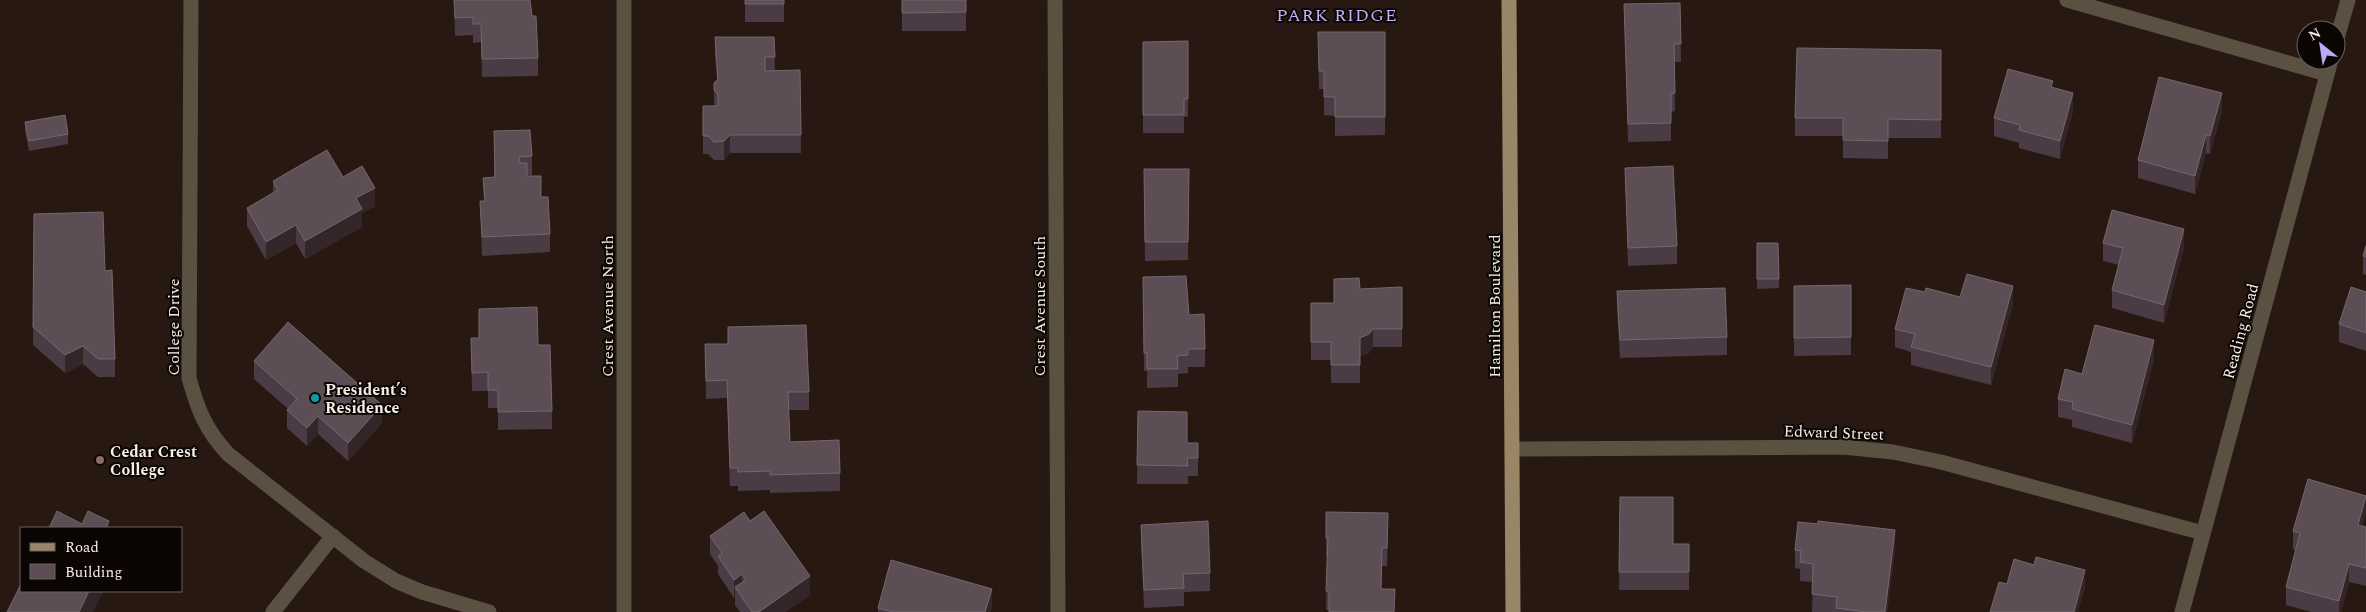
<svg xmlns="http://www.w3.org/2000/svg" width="2366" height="612" viewBox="0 0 2366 612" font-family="Spectral,serif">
	<rect width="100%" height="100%" fill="#271911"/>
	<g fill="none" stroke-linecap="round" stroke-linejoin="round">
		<path stroke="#5b5142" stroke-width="15" d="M 191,0 L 189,378 C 198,410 205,429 228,454 L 364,561 L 396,581 L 422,592 L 489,612
			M 1055,0 L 1058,612
			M 2067,0 L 2327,74
			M 2336,42 L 2348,0
			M 1512,449 L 1843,447 L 1893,452 L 1941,462 L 2203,533
			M 273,612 L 333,536
			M 624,612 L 624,0
			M 2182,612 L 2331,60"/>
		<path stroke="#998666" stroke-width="15" d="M 1509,0 L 1513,612"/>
	</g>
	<path fill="#4a3b44" d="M 454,0 L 530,0 L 538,58 L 538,76 L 482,77 L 481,42 L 473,43 L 473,35 L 455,36 Z
		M 745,0 L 784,0 L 784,22 L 745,22 Z
		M 902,0 L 966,0 L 966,31 L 902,31 Z
		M 1680,3 L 1681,62 L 1674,62 L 1675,111 L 1671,112 L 1671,141 L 1628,142 L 1624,4 Z
		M 1318,32 L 1385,32 L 1385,135 L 1335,136 L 1335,116 L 1324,115 L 1324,89 L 1319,89 Z
		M 715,37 L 774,37 L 775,70 L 800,70 L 801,153 L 730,153 L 724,160 L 714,160 L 708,154 L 703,154 L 703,106 L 714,106 L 714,83 L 717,80 L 715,55 Z
		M 1188,41 L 1188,117 L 1184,117 L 1184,133 L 1143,133 L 1143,42 Z
		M 1941,50 L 1941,138 L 1888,138 L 1888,159 L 1843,158 L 1843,136 L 1795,136 L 1795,118 Z
		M 2053,87 L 2073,111 L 2060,159 L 2019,148 L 2019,143 L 1994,136 L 1994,118 Z
		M 2222,111 L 2210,154 L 2206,153 L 2195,194 L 2138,178 L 2138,160 Z
		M 25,122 L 68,134 L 68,144 L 29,151 L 25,131 Z
		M 494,131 L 532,156 L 532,175 L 527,175 L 527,176 L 541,197 L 550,234 L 550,252 L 482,256 L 480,201 L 484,201 L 483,178 L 494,177 Z
		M 1625,168 L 1677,246 L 1677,264 L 1628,266 Z
		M 1144,169 L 1189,169 L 1188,260 L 1145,261 Z
		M 343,177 L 375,206 L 362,213 L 362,227 L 305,259 L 296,243 L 266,260 L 247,226 L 247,208 L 273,193 L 273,181 Z
		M 34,214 L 105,271 L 115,359 L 115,377 L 98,377 L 83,364 L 65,373 L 33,345 Z
		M 1757,243 L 1778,243 L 1779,288 L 1757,289 Z
		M 2103,243 L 2184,247 L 2164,323 L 2112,308 L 2112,290 L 2119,265 L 2103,261 Z
		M 2366,246 L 2366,275 L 2363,274 L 2363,256 Z
		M 1143,277 L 1189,315 L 1205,349 L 1205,367 L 1188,367 L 1188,373 L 1178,374 L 1178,387 L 1147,388 L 1147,371 L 1144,371 Z
		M 1851,285 L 1851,355 L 1794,356 L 1794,286 Z
		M 1402,287 L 1402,347 L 1373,347 L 1369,353 L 1360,356 L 1360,383 L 1331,383 L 1331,360 L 1311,360 L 1311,303 L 1334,303 L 1360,289 Z
		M 1617,291 L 1727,337 L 1727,355 L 1620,358 L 1617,309 Z
		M 1925,292 L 2013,304 L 1991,385 L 1911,365 L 1911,352 L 1895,347 L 1895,329 Z
		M 2366,292 L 2366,351 L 2339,342 L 2339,324 Z
		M 471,338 L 538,345 L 552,411 L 552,429 L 498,430 L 498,408 L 488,408 L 488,391 L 472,391 Z
		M 705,344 L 809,392 L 809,410 L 789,410 L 790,442 L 840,473 L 840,491 L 770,493 L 770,490 L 738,491 L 738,486 L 730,486 L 727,398 L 706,399 Z
		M 2154,359 L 2132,443 L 2072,427 L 2072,420 L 2058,417 L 2058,399 L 2082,374 Z
		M 254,361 L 382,423 L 348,461 L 318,434 L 307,446 L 287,428 L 287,410 L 288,409 L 254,379 Z
		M 1138,411 L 1187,443 L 1198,443 L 1198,476 L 1188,476 L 1188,484 L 1137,484 Z
		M 1620,497 L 1673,544 L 1689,544 L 1689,590 L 1619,590 Z
		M 1326,512 L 1388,531 L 1387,566 L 1382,566 L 1381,589 L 1395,589 L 1394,612 L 1329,612 L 1329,610 L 1326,610 L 1327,556 L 1326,556 Z
		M 750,521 L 810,595 L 785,612 L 740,612 L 735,605 L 735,597 L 734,598 L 718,574 L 718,566 L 710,554 L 710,536 Z
		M 1141,525 L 1210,573 L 1210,591 L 1184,592 L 1184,606 L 1144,608 L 1141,543 Z
		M 2363,526 L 2366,527 L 2366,586 L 2349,582 L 2341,612 L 2311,612 L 2286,605 L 2286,587 L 2296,550 L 2293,549 L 2293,531 Z
		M 1895,549 L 1887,612 L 1812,612 L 1813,582 L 1800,581 L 1800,569 L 1795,568 L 1795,550 Z
		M 992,607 L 990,612 L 878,612 L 878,608 Z"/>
	<path fill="#342628" d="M 2073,93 L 2073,111 L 2060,159 L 2060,141 Z
		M 2222,93 L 2222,111 L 2210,154 L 2210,136 Z
		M 730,135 L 730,153 L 724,160 L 724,141 Z
		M 2206,135 L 2206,153 L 2195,194 L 2195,176 Z
		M 375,188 L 375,206 L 362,213 L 362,227 L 305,259 L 305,241 L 356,198 Z
		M 296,225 L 296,243 L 266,260 L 266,242 Z
		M 2184,229 L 2184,247 L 2164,323 L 2164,305 Z
		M 2013,286 L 2013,304 L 1991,385 L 1991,367 Z
		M 1373,329 L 1373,347 L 1369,353 L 1360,356 L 1360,338 Z
		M 2154,340 L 2154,359 L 2132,443 L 2132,425 Z
		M 83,346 L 83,364 L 65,373 L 65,355 Z
		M 382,405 L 382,423 L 348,461 L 348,443 Z
		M 318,416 L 318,434 L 307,446 L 307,428 Z
		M 2366,497 L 2366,515 L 2358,543 L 2358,525 Z
		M 109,521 L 109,528 L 106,528 Z
		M 1895,530 L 1895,549 L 1887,612 L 1885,612 Z
		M 2349,564 L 2349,582 L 2341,612 L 2339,612 L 2339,601 Z
		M 2085,570 L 2085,588 L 2078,612 L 2074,612 Z
		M 742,574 L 742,593 L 735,587 L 735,597 L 734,598 L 734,580 Z
		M 810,576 L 810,595 L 785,612 L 759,612 Z
		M 992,589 L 992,607 L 990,612 L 985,612 Z
		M 89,591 L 104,591 L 93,612 L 79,612 Z"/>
	<path fill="#5d4e56" stroke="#75676c" d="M 454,0 L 530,0 L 532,16 L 536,16 L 538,58 L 482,59 L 481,24 L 473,24 L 473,17 L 455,18 Z
		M 745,0 L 784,0 L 784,4 L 745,4 Z
		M 902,0 L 966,0 L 966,12 L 902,13 Z
		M 1680,3 L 1681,44 L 1674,44 L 1675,93 L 1671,94 L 1671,123 L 1628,124 L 1624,4 Z
		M 1318,32 L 1385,32 L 1385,117 L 1335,117 L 1335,97 L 1324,97 L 1324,71 L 1319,71 Z
		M 715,37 L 774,37 L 775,57 L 765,57 L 765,71 L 800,70 L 801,135 L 730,135 L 724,141 L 714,142 L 708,136 L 703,136 L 703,106 L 718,106 L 718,94 L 714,90 L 714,83 L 718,79 Z
		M 1188,41 L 1188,99 L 1184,99 L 1184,115 L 1143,115 L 1143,42 Z
		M 1797,48 L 1941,50 L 1941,120 L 1888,119 L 1888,141 L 1843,140 L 1843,118 L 1795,118 Z
		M 2008,69 L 2053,81 L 2051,87 L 2073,93 L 2060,141 L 2019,130 L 2020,125 L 1994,118 Z
		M 2159,77 L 2222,93 L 2210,136 L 2206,135 L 2195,176 L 2138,160 Z
		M 65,115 L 68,134 L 29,141 L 25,122 Z
		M 530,130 L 532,156 L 519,157 L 520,163 L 527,163 L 527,176 L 541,176 L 541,197 L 548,197 L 550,234 L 482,237 L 480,201 L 485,201 L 483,178 L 495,177 L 494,131 Z
		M 327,150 L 343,177 L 362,166 L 375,188 L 356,198 L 362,209 L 305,241 L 296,225 L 266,242 L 247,208 L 278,190 L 273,181 Z
		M 1673,166 L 1677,246 L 1628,248 L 1625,168 Z
		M 1144,169 L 1189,169 L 1188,242 L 1145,242 Z
		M 2112,210 L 2184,229 L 2164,305 L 2112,290 L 2123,248 L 2103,243 Z
		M 103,212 L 105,271 L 112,270 L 115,359 L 98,359 L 83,346 L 65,355 L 33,327 L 34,214 Z
		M 1757,243 L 1778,243 L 1779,279 L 1757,279 Z
		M 2366,246 L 2366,257 L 2363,256 Z
		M 1967,274 L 2013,286 L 1991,367 L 1911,347 L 1915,334 L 1895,329 L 1906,288 L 1925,292 L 1926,288 L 1960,297 Z
		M 1186,276 L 1189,315 L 1204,314 L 1205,349 L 1188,349 L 1188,355 L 1177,356 L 1178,369 L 1147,369 L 1147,353 L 1144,353 L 1143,277 Z
		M 1359,278 L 1360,289 L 1402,287 L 1402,329 L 1373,329 L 1369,334 L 1360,338 L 1360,365 L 1331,365 L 1331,342 L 1311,342 L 1311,303 L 1334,303 L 1334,279 Z
		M 1851,285 L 1851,337 L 1794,338 L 1794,286 Z
		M 2351,287 L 2366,292 L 2366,333 L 2339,324 Z
		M 1725,288 L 1727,337 L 1620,340 L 1617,291 Z
		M 537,307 L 538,345 L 550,345 L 552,411 L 498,412 L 498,390 L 488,390 L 488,372 L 472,373 L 471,338 L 479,338 L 479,309 Z
		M 288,322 L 382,405 L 348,443 L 318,416 L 307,428 L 287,410 L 297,399 L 254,361 Z
		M 806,325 L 809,392 L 788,392 L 790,442 L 839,440 L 840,473 L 770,475 L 770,471 L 738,472 L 738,468 L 730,468 L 727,380 L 706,381 L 705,344 L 728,344 L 728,327 Z
		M 2095,325 L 2154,340 L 2132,425 L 2072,409 L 2073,402 L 2058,399 L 2065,369 L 2082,374 Z
		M 1138,411 L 1187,412 L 1187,443 L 1198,443 L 1198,458 L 1187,458 L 1188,466 L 1137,465 Z
		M 2308,479 L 2366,496 L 2358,525 L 2366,527 L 2366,568 L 2349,564 L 2339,601 L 2286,587 L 2300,533 L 2293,531 Z
		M 1620,497 L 1673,497 L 1673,544 L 1689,544 L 1689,572 L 1619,572 Z
		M 57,511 L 82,524 L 88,511 L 109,521 L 106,528 L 49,528 Z
		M 764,511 L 810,576 L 759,612 L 752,612 L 735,587 L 746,580 L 742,574 L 734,580 L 718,556 L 722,553 L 710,536 L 744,512 L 750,521 Z
		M 1326,512 L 1388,513 L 1387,548 L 1382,548 L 1381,589 L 1395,589 L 1394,612 L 1329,612 L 1329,592 L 1326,591 L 1328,538 L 1326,538 Z
		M 1208,521 L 1210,573 L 1183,574 L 1184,588 L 1144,590 L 1141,525 Z
		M 1818,521 L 1895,530 L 1885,612 L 1866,612 L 1836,608 L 1837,597 L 1812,594 L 1813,564 L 1800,562 L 1801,551 L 1795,550 L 1798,522 L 1818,524 Z
		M 2036,557 L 2085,570 L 2074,612 L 1990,612 L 1999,582 L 2007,584 L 2014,559 L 2034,565 Z
		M 891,560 L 992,589 L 985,612 L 893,612 L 878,608 Z
		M 21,584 L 21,591 L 89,591 L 79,612 L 7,612 Z"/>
	<circle fill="#0f9aa8" stroke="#0b0604" stroke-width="2" cx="315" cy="398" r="5"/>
	<circle fill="#8d6e63" stroke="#0b0604" stroke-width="2" cx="100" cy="460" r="5"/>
	<g text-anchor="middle" stroke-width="4" stroke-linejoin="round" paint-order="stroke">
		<g font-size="16" fill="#f7ede7" stroke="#0b0604">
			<text transform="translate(607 306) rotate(-90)" y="6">Crest Avenue North</text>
			<text transform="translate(1039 306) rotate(-90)" y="6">Crest Avenue South</text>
			<text transform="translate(1494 306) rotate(-90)" y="6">Hamilton Boulevard</text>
			<text transform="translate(173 327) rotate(-90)" y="6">College Drive</text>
			<text transform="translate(2240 331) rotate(-75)" y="6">Reading Road</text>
			<text transform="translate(1834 432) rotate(2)" y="6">Edward Street</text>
		</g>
		<g font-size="16" font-weight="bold" fill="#f7ede7" stroke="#0b0604" text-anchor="start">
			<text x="325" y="395">President’s<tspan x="325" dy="18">Residence</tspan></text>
			<text x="110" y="457">Cedar Crest<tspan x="110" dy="18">College</tspan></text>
		</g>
		<g font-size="18" letter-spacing="1" fill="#c0b2f9" stroke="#0b0604">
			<text x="1337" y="21">PARK RIDGE</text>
		</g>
	</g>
	<rect x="20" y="527" width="162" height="65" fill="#0b0604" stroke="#69625f"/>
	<rect x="30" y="543" width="25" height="8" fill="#998666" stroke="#69625f"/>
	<text x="65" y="552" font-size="15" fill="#f7ede7">Road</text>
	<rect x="30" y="564" width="25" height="15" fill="#5d4e56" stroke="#69625f"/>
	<text x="65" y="577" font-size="15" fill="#f7ede7">Building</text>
	<g transform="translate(2321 45) rotate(330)"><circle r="24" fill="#0b0604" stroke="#69625f"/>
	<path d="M0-4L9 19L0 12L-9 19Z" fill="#b9aaf7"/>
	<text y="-8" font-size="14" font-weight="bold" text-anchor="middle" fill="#f7ede7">N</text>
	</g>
</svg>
